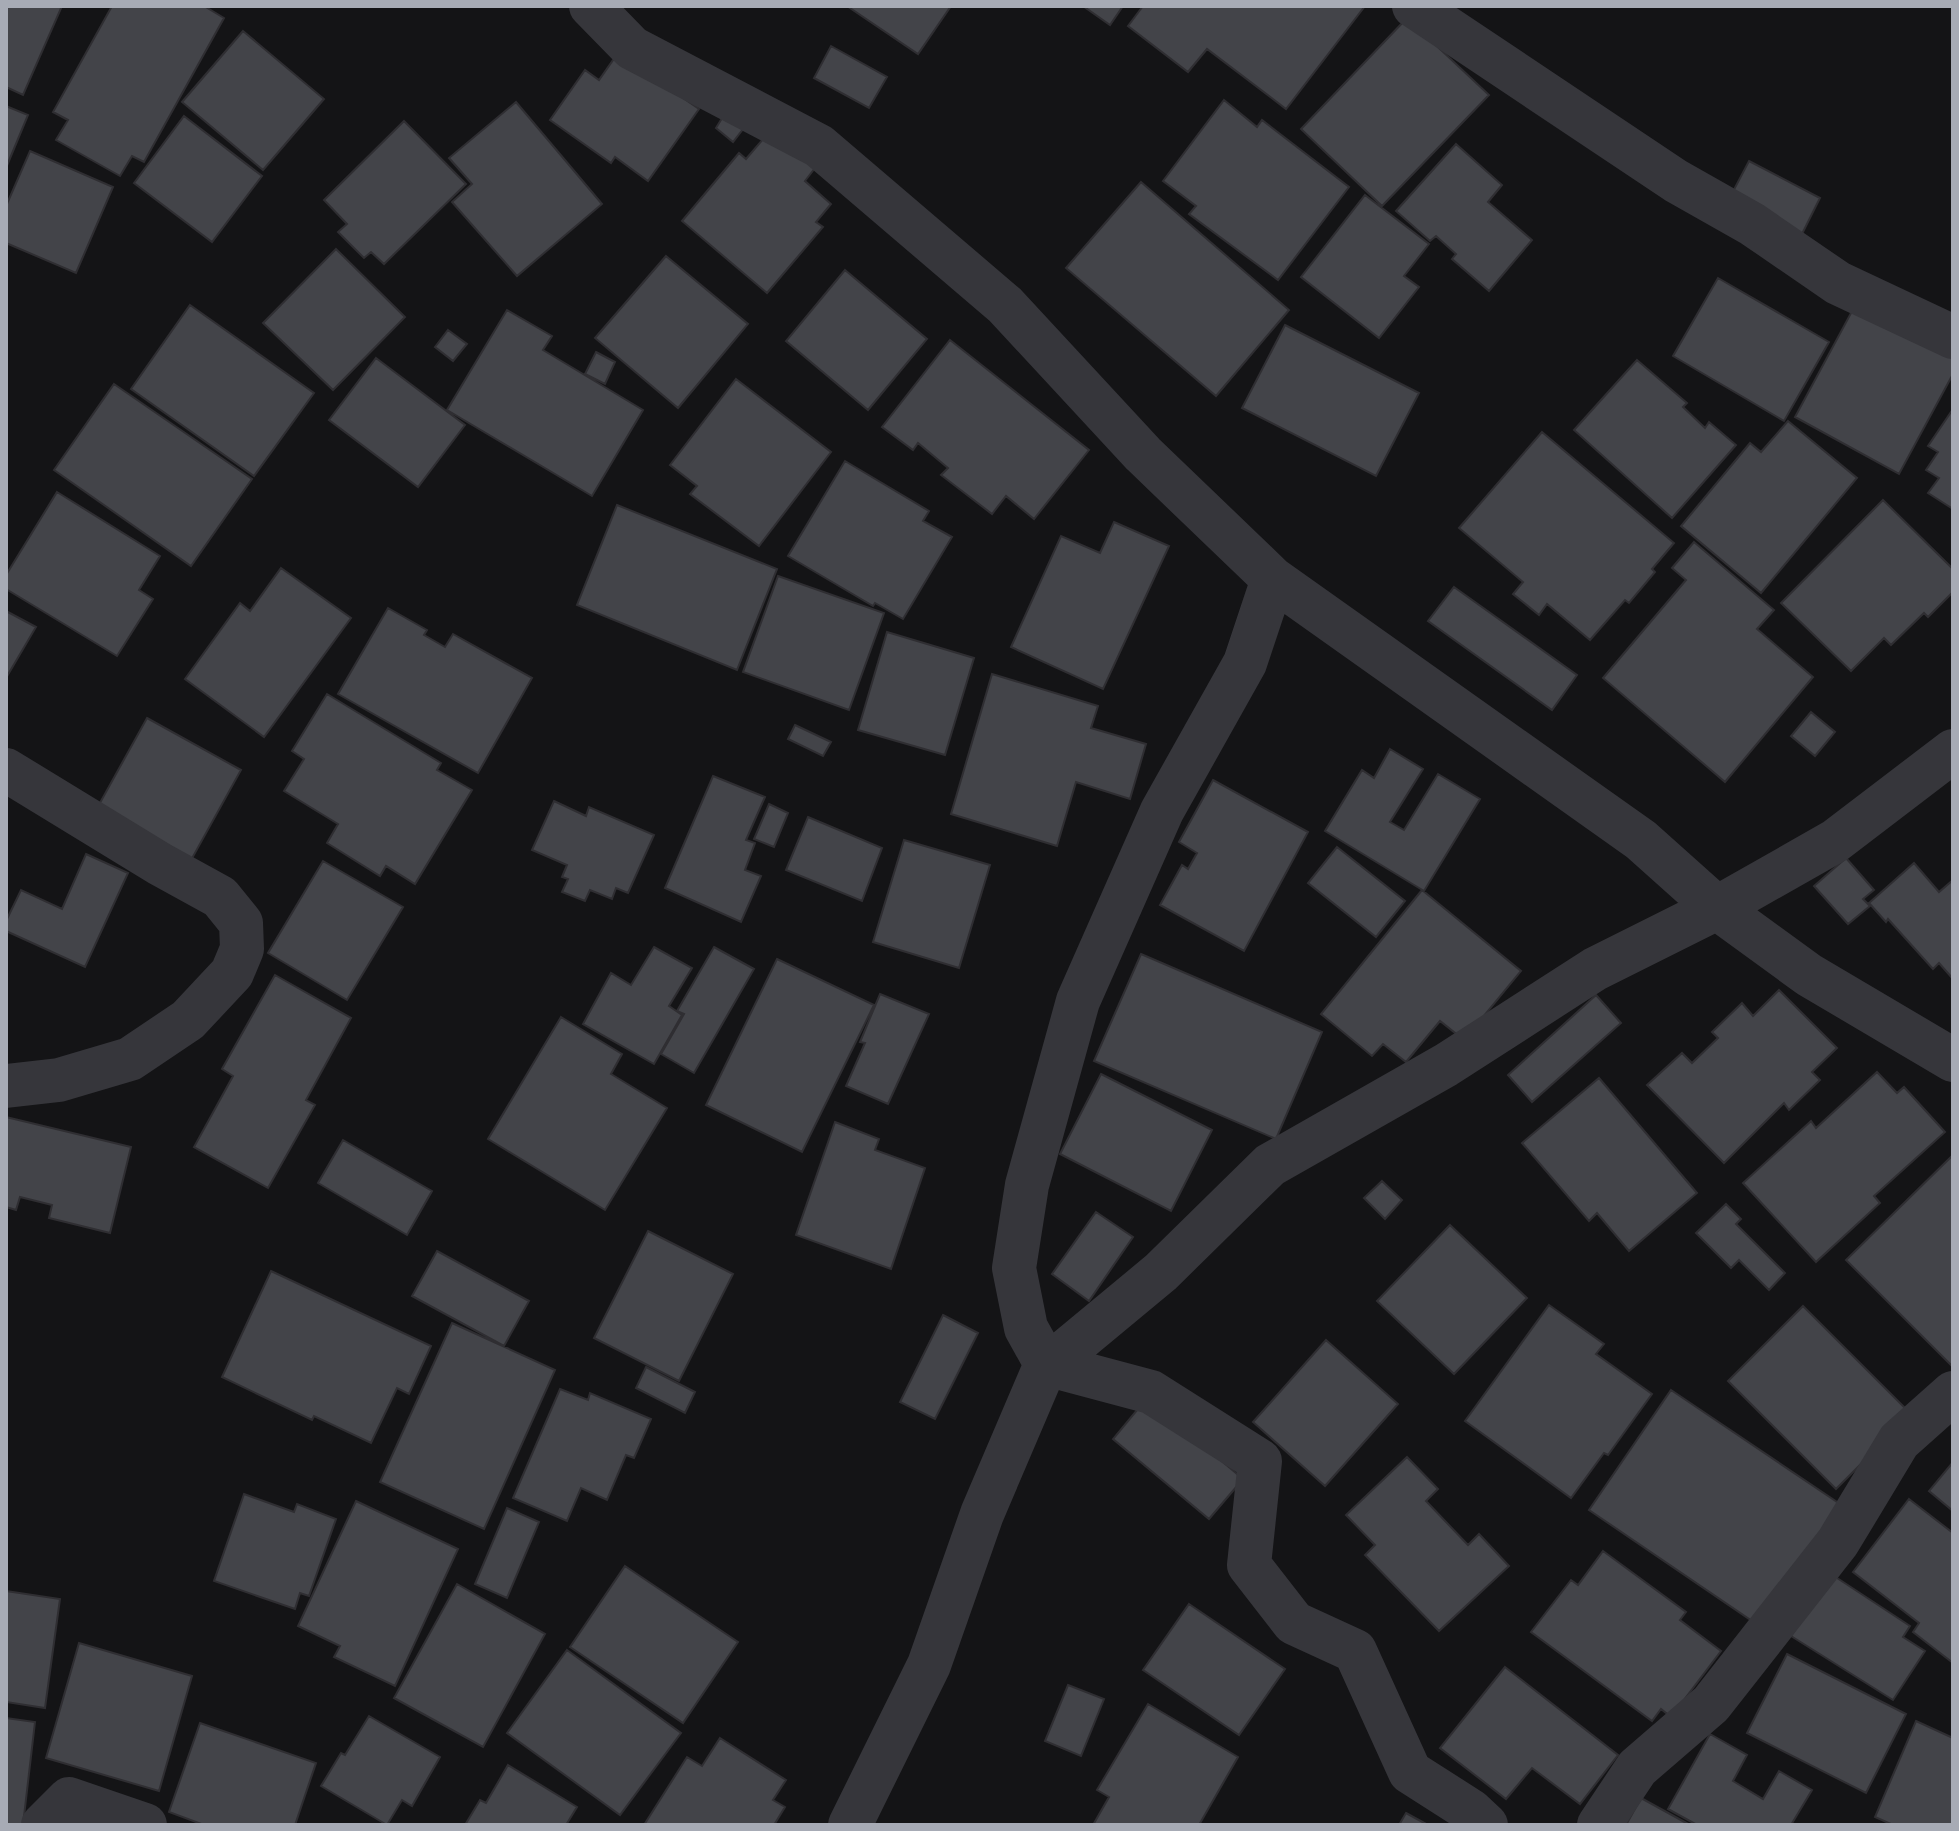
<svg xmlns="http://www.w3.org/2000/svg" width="1959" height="1831" viewBox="0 0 1959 1831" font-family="'Golos Text',sans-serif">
	<rect width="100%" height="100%" fill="#141416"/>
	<path fill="#434449" stroke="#2f2e32" stroke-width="2" d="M 6,6 L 62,6 L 23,95 L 6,87 Z
		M 112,6 L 204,6 L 224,18 L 144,162 L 132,156 L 120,176 L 56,140 L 68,120 L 53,112 Z
		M 847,6 L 951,6 L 918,54 Z
		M 1083,6 L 1123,6 L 1110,25 Z
		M 1143,6 L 1365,6 L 1286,109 L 1207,49 L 1188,72 L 1128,26 Z
		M 1407,18 L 1489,95 L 1382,206 L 1301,129 Z
		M 243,31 L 324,99 L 263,170 L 182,102 Z
		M 831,46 L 887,77 L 869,108 L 814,78 Z
		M 618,53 L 699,109 L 648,181 L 615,157 L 611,163 L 550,120 L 585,70 L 599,80 Z
		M 1224,100 L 1257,127 L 1262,120 L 1349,187 L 1278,280 L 1189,214 L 1196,206 L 1163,181 Z
		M 516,102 L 602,204 L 517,276 L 452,202 L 472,184 L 449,158 Z
		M 6,106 L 28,115 L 6,168 Z
		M 727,110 L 747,124 L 733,142 L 716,128 Z
		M 184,116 L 262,176 L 212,242 L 134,183 Z
		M 404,121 L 466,184 L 384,264 L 371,252 L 364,258 L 338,232 L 347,224 L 324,200 Z
		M 770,131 L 815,168 L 805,181 L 831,204 L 816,222 L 823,227 L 767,293 L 682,221 L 739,153 L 746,159 Z
		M 1456,144 L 1502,185 L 1488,202 L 1532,240 L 1489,291 L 1452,259 L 1456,254 L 1436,236 L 1430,241 L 1396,211 Z
		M 30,151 L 113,187 L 76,273 L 6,243 L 6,206 Z
		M 1749,161 L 1820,198 L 1801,236 L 1729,199 Z
		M 1141,182 L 1289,310 L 1216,396 L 1066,268 Z
		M 1365,195 L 1429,244 L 1404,276 L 1419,287 L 1379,338 L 1301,277 Z
		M 336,249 L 405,317 L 333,390 L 263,323 Z
		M 666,256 L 748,324 L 678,408 L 595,338 Z
		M 845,270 L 927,339 L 868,410 L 786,341 Z
		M 1718,278 L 1829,342 L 1784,421 L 1673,356 Z
		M 1858,300 L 1953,351 L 1953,374 L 1899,474 L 1795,417 Z
		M 190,305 L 314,393 L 254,476 L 131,389 Z
		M 507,310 L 552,336 L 543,350 L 643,410 L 592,496 L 447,410 Z
		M 1285,325 L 1419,393 L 1376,476 L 1242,408 Z
		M 448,330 L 467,344 L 453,361 L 435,347 Z
		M 950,340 L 1089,450 L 1034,519 L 1006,496 L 992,514 L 941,475 L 948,468 L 918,443 L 913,450 L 882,427 Z
		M 596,352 L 615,362 L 605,384 L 585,374 Z
		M 376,358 L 465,425 L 418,487 L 329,420 Z
		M 1637,360 L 1687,403 L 1683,407 L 1705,428 L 1709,422 L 1736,445 L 1672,518 L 1574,430 Z
		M 736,379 L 831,452 L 759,546 L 690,494 L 697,486 L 670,465 Z
		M 114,384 L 252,479 L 191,566 L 54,470 Z
		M 1953,409 L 1953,509 L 1928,493 L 1939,478 L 1926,470 L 1938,452 L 1928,446 Z
		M 1788,421 L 1857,478 L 1761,593 L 1681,526 L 1750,443 L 1761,452 Z
		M 1542,432 L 1674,543 L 1652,569 L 1655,572 L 1629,603 L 1625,600 L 1590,640 L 1547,604 L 1539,615 L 1513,594 L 1523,582 L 1459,528 Z
		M 845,461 L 929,511 L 923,521 L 952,537 L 903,619 L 875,603 L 873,606 L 788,556 Z
		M 57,492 L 160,556 L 139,590 L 153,599 L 117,656 L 6,589 L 6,575 Z
		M 1883,500 L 1953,569 L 1953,592 L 1928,617 L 1924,613 L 1891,645 L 1884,638 L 1851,671 L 1781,603 Z
		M 617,505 L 777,569 L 737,670 L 577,605 Z
		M 1114,522 L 1169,546 L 1103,689 L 1011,647 L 1061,536 L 1100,553 Z
		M 1694,542 L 1774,610 L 1757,629 L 1813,677 L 1725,782 L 1603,678 L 1686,580 L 1672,568 Z
		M 281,568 L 351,618 L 264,737 L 185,679 L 240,603 L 250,611 Z
		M 778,576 L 884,613 L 849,710 L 743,672 Z
		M 1454,587 L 1577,675 L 1552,710 L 1428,621 Z
		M 388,608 L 427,630 L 424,635 L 445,647 L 453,634 L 532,678 L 478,773 L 338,694 Z
		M 6,611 L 36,627 L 6,678 Z
		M 887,632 L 974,658 L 945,755 L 858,730 Z
		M 992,674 L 1098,706 L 1091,728 L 1146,744 L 1130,799 L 1076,782 L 1057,846 L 951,814 Z
		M 327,694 L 441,763 L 437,770 L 472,790 L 415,884 L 386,866 L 380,876 L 327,843 L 338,824 L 284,791 L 304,759 L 292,751 Z
		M 1811,712 L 1835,732 L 1815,756 L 1791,736 Z
		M 147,718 L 241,770 L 190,862 L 96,810 Z
		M 795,725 L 831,742 L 823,756 L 788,739 Z
		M 1390,749 L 1423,769 L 1390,822 L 1404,830 L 1438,774 L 1480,799 L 1424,891 L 1325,831 L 1362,770 L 1374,778 Z
		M 713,776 L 765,797 L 746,840 L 755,843 L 745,870 L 761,876 L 741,922 L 665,888 Z
		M 1213,780 L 1308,832 L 1244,951 L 1160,905 L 1182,865 L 1188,869 L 1197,853 L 1179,842 Z
		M 554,801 L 586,816 L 589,807 L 654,835 L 628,893 L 616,888 L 612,899 L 590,890 L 585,901 L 562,892 L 568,879 L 562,877 L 567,865 L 532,850 Z
		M 769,804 L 788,813 L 774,847 L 754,839 Z
		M 808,817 L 882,848 L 862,901 L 786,870 Z
		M 904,840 L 990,865 L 959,968 L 873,942 Z
		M 1337,847 L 1405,901 L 1376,937 L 1308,883 Z
		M 86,854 L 128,873 L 85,967 L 6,931 L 6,921 L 21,890 L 62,909 Z
		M 1846,858 L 1874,890 L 1863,899 L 1870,906 L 1848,924 L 1814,886 Z
		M 323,861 L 403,907 L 347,1000 L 268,953 Z
		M 1914,863 L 1939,892 L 1953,880 L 1953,979 L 1939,963 L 1933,969 L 1888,919 L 1886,922 L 1869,903 Z
		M 1422,890 L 1521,971 L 1464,1040 L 1440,1021 L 1406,1062 L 1383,1044 L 1372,1056 L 1321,1014 Z
		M 654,947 L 692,968 L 669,1006 L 682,1015 L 654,1064 L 583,1024 L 611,973 L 631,985 Z
		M 714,947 L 754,969 L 694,1073 L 661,1054 L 684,1014 L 677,1011 Z
		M 1141,954 L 1322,1032 L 1276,1139 L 1094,1061 Z
		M 777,959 L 874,1005 L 802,1152 L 706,1105 Z
		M 275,975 L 351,1018 L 306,1100 L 315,1105 L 268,1188 L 194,1147 L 233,1076 L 222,1069 Z
		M 1779,990 L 1837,1048 L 1812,1072 L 1820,1080 L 1789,1110 L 1784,1103 L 1724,1163 L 1647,1085 L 1682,1053 L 1692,1063 L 1718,1038 L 1712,1032 L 1742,1003 L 1753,1016 Z
		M 880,994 L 929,1014 L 888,1104 L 846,1086 L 865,1043 L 860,1042 Z
		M 1596,995 L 1621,1023 L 1532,1102 L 1508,1075 Z
		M 561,1017 L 622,1054 L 611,1074 L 667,1108 L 605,1210 L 488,1139 Z
		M 1877,1072 L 1897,1093 L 1904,1087 L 1945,1132 L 1874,1196 L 1880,1203 L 1816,1262 L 1743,1183 L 1811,1121 L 1816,1128 Z
		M 1101,1074 L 1212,1130 L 1171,1211 L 1060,1154 Z
		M 1599,1078 L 1697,1193 L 1629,1251 L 1597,1213 L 1589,1221 L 1522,1143 Z
		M 6,1117 L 131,1147 L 110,1233 L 49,1218 L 52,1205 L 20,1197 L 16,1210 L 6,1207 Z
		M 835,1122 L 879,1139 L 875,1150 L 925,1168 L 891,1269 L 796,1235 Z
		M 343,1140 L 432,1191 L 407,1235 L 318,1183 Z
		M 1953,1155 L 1953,1367 L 1846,1260 Z
		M 1382,1181 L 1402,1200 L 1385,1219 L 1364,1198 Z
		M 1726,1204 L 1741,1219 L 1736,1224 L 1785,1273 L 1769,1290 L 1739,1260 L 1731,1268 L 1696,1233 Z
		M 1096,1212 L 1133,1237 L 1089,1301 L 1052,1274 Z
		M 1450,1225 L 1527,1298 L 1454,1374 L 1377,1301 Z
		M 648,1231 L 733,1274 L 679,1381 L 594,1338 Z
		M 437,1251 L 529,1301 L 504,1346 L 412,1296 Z
		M 271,1271 L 431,1346 L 409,1394 L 397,1388 L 371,1443 L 314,1416 L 312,1420 L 222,1377 Z
		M 1549,1305 L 1604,1344 L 1596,1354 L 1652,1394 L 1608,1455 L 1604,1453 L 1571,1498 L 1465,1421 Z
		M 1803,1306 L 1911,1414 L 1836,1489 L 1728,1381 Z
		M 943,1315 L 978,1333 L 935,1419 L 900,1402 Z
		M 452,1323 L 555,1370 L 484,1529 L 380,1482 Z
		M 1326,1340 L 1398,1404 L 1325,1486 L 1253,1422 Z
		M 646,1367 L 695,1392 L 685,1413 L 636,1388 Z
		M 560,1389 L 588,1400 L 590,1393 L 651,1419 L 634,1458 L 626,1455 L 607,1500 L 581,1488 L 567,1521 L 513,1498 Z
		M 1671,1390 L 1840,1504 L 1758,1625 L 1589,1510 Z
		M 1147,1398 L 1243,1479 L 1209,1519 L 1113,1439 Z
		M 1407,1457 L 1438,1489 L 1426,1501 L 1468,1545 L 1479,1534 L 1509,1566 L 1439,1631 L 1365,1555 L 1375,1545 L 1346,1515 Z
		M 1953,1462 L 1953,1511 L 1929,1491 Z
		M 244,1494 L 294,1512 L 297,1504 L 336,1519 L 309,1596 L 300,1593 L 295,1609 L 214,1581 Z
		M 1909,1499 L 1953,1533 L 1953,1663 L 1913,1632 L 1919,1623 L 1853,1572 Z
		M 356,1501 L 458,1549 L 395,1686 L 334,1657 L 340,1646 L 298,1626 Z
		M 507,1508 L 539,1522 L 507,1598 L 475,1584 Z
		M 1603,1551 L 1686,1612 L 1680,1620 L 1721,1651 L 1671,1717 L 1661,1709 L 1652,1721 L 1531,1632 L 1571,1580 L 1578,1585 Z
		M 625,1566 L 738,1642 L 683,1723 L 570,1647 Z
		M 1831,1574 L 1910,1626 L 1903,1637 L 1925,1651 L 1893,1700 L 1791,1636 Z
		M 457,1584 L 545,1634 L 483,1747 L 394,1698 Z
		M 6,1591 L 60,1599 L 45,1708 L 6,1702 Z
		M 1189,1604 L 1285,1669 L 1239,1735 L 1143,1670 Z
		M 79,1643 L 192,1676 L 159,1791 L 46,1758 Z
		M 567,1650 L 681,1733 L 620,1815 L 507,1733 Z
		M 1787,1654 L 1906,1714 L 1866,1793 L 1747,1733 Z
		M 1505,1667 L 1618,1755 L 1580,1804 L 1532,1768 L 1506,1799 L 1440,1748 Z
		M 1068,1685 L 1104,1699 L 1081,1756 L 1045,1741 Z
		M 1148,1704 L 1238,1757 L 1199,1825 L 1093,1825 L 1109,1797 L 1097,1790 Z
		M 369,1716 L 440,1757 L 412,1806 L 402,1800 L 387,1825 L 321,1786 L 341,1753 L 345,1755 Z
		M 6,1718 L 35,1722 L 23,1825 L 6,1825 Z
		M 1916,1721 L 1953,1738 L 1953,1825 L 1893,1825 L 1875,1817 Z
		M 200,1723 L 316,1763 L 295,1825 L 204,1825 L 169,1812 Z
		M 1710,1734 L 1747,1755 L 1733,1781 L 1763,1799 L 1779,1771 L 1812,1790 L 1791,1825 L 1697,1825 L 1668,1809 Z
		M 720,1738 L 786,1780 L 773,1800 L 785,1807 L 774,1825 L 644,1825 L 687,1757 L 702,1766 Z
		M 508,1765 L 577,1807 L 566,1825 L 465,1825 L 480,1800 L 486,1803 Z
		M 1641,1798 L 1690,1825 L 1626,1825 Z
		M 1406,1813 L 1428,1825 L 1399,1825 Z"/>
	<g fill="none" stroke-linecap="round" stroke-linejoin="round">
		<path stroke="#36363b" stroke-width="44" d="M 591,6 L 632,48 L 819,146 L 1005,305 L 1143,454 L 1273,579 L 1641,840 L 1717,908 L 1809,975 L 1953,1060
			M 1414,6 L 1676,181 L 1752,224 L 1838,283 L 1953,337
			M 1273,579 L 1245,663 L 1162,811 L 1078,1001 L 1027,1185 L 1014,1268 L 1026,1328 L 1046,1364 L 1151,1392 L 1260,1461 L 1249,1565 L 1294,1623 L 1355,1651 L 1410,1772 L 1471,1811 L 1486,1825
			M 6,770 L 160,864 L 220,897 L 241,923 L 242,949 L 232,973 L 188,1020 L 130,1059 L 59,1080 L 6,1086
			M 43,1825 L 69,1799 L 145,1825
			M 850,1825 L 929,1665 L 982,1514 L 1046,1364 L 1061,1355 L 1161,1272 L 1270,1165 L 1446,1065 L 1595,969 L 1717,908 L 1835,841 L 1953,751
			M 1599,1825 L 1637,1768 L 1711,1704 L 1838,1542 L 1899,1441 L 1953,1393"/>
	</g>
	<rect width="1959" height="1831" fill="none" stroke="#a7abb5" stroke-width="16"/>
</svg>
